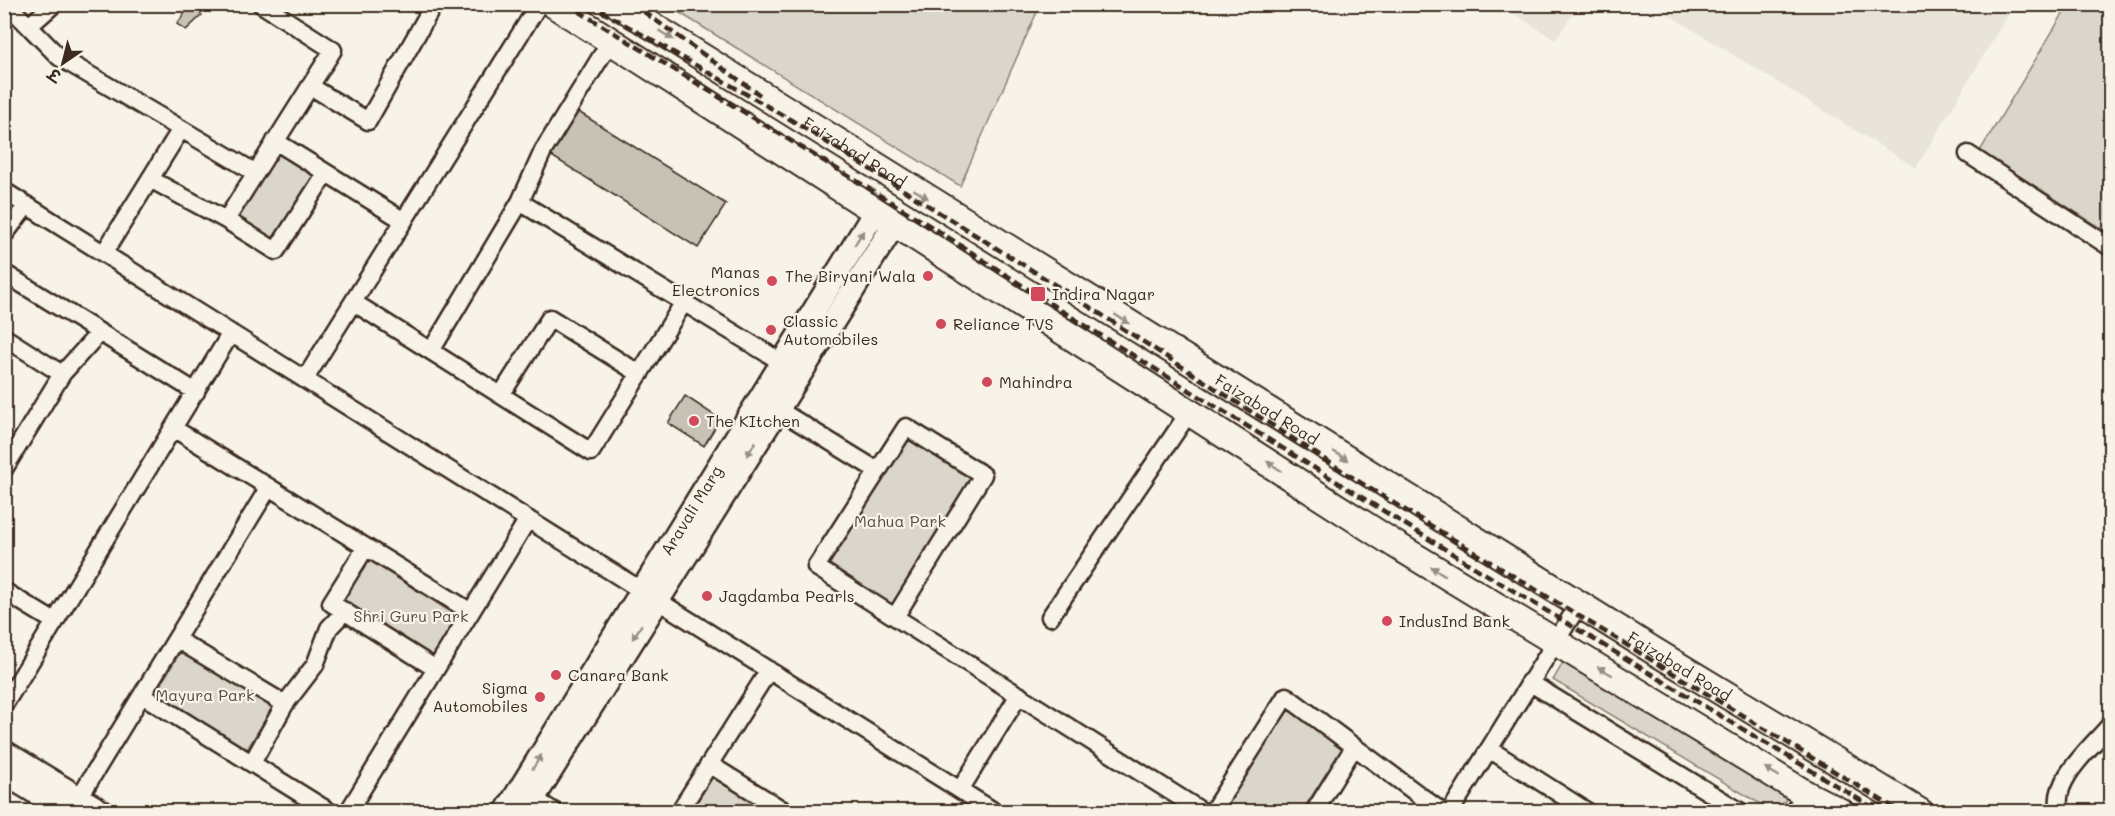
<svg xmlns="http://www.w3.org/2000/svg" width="2115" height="816" viewBox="0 0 2115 816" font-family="Mali,'Playpen Sans Deva',sans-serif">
	<rect width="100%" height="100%" fill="#f7f3e8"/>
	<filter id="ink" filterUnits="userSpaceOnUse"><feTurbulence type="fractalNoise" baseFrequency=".0167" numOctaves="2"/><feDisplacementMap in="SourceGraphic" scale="12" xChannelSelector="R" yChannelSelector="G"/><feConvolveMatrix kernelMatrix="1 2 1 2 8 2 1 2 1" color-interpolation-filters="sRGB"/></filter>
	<g filter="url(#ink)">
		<path fill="#e9e4d9" d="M 1500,5 L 1578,5 L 1556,40 Z
			M 1653,5 L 2014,4 L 2014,5 L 1916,168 Z"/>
		<path fill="#dbd6cb" stroke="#8b8074" stroke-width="1.5" d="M 2069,4 L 2110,5 L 2110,234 L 1980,151 Z
			M 667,5 L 1040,5 L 960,186 Z
			M 276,149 L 317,175 L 274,244 L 233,217 Z
			M 908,436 L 973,477 L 891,607 L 827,566 Z
			M 368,559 L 460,618 L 435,659 L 342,600 Z
			M 1571,649 L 1795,784 L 1779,811 L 1772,811 L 1553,680 Z
			M 181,651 L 273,707 L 247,749 L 155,694 Z
			M 1287,709 L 1343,748 L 1302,811 L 1223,812 Z
			M 714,775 L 770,812 L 691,812 Z"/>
		<path fill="#c8c1b6" stroke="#3b2a1e" stroke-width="1.5" d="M 190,6 L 202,15 L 186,30 L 177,24 Z
			M 577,111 L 726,204 L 698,248 L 550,155 Z
			M 685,396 L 720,419 L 704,446 L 668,423 Z"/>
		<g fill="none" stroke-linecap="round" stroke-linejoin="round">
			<defs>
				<path id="street" d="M 7,4 L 59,57 L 256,173
					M 29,26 L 54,4
					M 310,86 L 368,121 L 434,4
					M 275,141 L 404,221
					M 1968,154 L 2110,247
					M 150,179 L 226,220 L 276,251 L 326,173
					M 4,191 L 995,812
					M 520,202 L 791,368
					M 226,220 L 333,50 L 261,4
					M 4,235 L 27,205
					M 104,253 L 181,129
					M 4,273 L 196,392
					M 353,302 L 591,452 L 684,302
					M 4,337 L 62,374 L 4,469
					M 431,351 L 520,202 L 543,151 L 610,42
					M 62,374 L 99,333
					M 305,379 L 539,4
					M 501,395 L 550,318 L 640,374
					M 769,404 L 878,471
					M 173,428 L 471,612
					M 366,547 L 331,603 L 436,669
					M 4,591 L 55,622
					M 895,617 L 983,475 L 906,427 L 816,567 C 945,649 1074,730 1203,812
					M 1050,617 L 1190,411
					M 176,639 L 285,704 L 252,763
					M 1529,682 L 1741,812
					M 142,695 L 330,812
					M 285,704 L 315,665 L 329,628 L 345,611
					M 4,705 L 231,333
					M 1489,749 L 1588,812
					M 709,764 L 786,812
					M 960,790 L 1019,695
					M 525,793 L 555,812
					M 74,806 L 269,487
					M 348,812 L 528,519
					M 679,812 L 769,670
					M 1212,812 L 1286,696 L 1442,812
					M 1314,812 L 1354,747
					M 1450,812 L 1579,604
					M 1793,812 L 1806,794
					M 2061,812 C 2048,783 2093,746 2110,725"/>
				<g id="secondary">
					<path d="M 4,752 L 102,812"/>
					<path d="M 4,773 L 68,812"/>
					<path id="s1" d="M 506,812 L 876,210"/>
					<path d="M 525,812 L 895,223"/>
				</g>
				<g id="primary">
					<path d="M 553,4 L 1396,545 L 1806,794 L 1841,812"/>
					<path id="s2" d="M 617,4 L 1654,651 L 1920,812"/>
				</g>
			</defs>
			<use href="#street" stroke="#3b2a1e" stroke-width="21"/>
			<use href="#secondary" stroke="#3b2a1e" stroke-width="27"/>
			<use href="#primary" stroke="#3b2a1e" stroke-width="30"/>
			<use href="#street" stroke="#f7f3e8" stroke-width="16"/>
			<use href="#secondary" stroke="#f7f3e8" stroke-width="22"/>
			<use href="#primary" stroke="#f7f3e8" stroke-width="26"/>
			<path stroke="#3b2a1e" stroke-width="4.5" stroke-dasharray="9 4.5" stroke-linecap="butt" d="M 567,4 L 940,232 L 1057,308 L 1469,564 L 1880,812
				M 589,4 L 788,118 L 1065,291 L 1369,488 L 1901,812
				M 633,4 L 760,95"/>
		</g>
		<defs><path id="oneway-solid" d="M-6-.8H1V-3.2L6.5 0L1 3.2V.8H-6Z" transform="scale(1.5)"/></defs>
		<g fill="#998e83">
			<use href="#oneway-solid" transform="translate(666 35) rotate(32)"/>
			<use href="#oneway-solid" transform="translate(921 194) rotate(32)"/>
			<use href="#oneway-solid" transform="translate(859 238) rotate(-58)"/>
			<use href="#oneway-solid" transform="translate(1122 319) rotate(32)"/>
			<use href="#oneway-solid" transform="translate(751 449) rotate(122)"/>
			<use href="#oneway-solid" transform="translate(1341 456) rotate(32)"/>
			<use href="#oneway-solid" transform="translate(1274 466) rotate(-147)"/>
			<use href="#oneway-solid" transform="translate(1438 571) rotate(-149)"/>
			<use href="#oneway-solid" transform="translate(637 632) rotate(122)"/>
			<use href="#oneway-solid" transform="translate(1605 671) rotate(-150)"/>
			<use href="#oneway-solid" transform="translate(537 762) rotate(-58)"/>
			<use href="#oneway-solid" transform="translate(1772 772) rotate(-148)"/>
		</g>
	</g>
	<g fill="#d1495b" stroke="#f7f3e8" stroke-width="2">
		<circle cx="928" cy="276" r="6"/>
		<circle cx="772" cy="281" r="6"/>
		<rect x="1030" y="286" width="16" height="16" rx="3"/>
		<circle cx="941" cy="324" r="6"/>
		<circle cx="771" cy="330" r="6"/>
		<circle cx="987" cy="382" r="6"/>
		<circle cx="694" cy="421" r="6"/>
		<circle cx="707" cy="596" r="6"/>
		<circle cx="1387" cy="621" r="6"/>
		<circle cx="556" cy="675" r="6"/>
		<circle cx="540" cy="697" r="6"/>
	</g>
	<g text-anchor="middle" stroke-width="4.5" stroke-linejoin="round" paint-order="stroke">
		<g font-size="16" fill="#3b2a1e" stroke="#f7f3e8">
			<text dy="6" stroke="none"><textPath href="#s2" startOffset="280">Faizabad Road</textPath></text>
			<text dy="6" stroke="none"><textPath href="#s2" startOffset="766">Faizabad Road</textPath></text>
			<text dy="6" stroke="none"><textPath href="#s1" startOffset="354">Aravali Marg</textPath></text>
			<text dy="6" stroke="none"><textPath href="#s2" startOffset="1252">Faizabad Road</textPath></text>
		</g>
		<g font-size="16" fill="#3b2a1e" stroke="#f7f3e8" text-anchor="start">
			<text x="760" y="278" text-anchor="end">Manas<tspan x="760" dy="18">Electronics</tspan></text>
			<text x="916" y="282" text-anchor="end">The Biryani Wala</text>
			<text x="1052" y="300">Indira Nagar</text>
			<text x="783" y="327">Classic<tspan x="783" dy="18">Automobiles</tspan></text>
			<text x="953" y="330">Reliance TVS</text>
			<text x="999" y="388">Mahindra</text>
			<text x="706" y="427">The KItchen</text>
			<text x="719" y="602">Jagdamba Pearls</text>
			<text x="1399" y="627">IndusInd Bank</text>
			<text x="568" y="681">Canara Bank</text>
			<text x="528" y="694" text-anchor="end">Sigma<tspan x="528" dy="18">Automobiles</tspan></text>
		</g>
		<g font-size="16" fill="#5b4c41" stroke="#f7f3e8">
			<text x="900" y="527">Mahua Park</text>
			<text x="411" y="622">Shri Guru Park</text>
			<text x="205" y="701">Mayura Park</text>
		</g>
	</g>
	<rect width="2115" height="816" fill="none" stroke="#f7f3e8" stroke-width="24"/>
	<rect x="12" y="12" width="2091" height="792" fill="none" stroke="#3b2a1e" stroke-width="2" filter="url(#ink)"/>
	<g transform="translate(63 63) rotate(215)" stroke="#f7f3e8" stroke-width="4.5" paint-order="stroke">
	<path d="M0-4.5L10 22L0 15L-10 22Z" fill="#3b2a1e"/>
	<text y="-9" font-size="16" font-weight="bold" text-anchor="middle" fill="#3b2a1e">उ</text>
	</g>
</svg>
